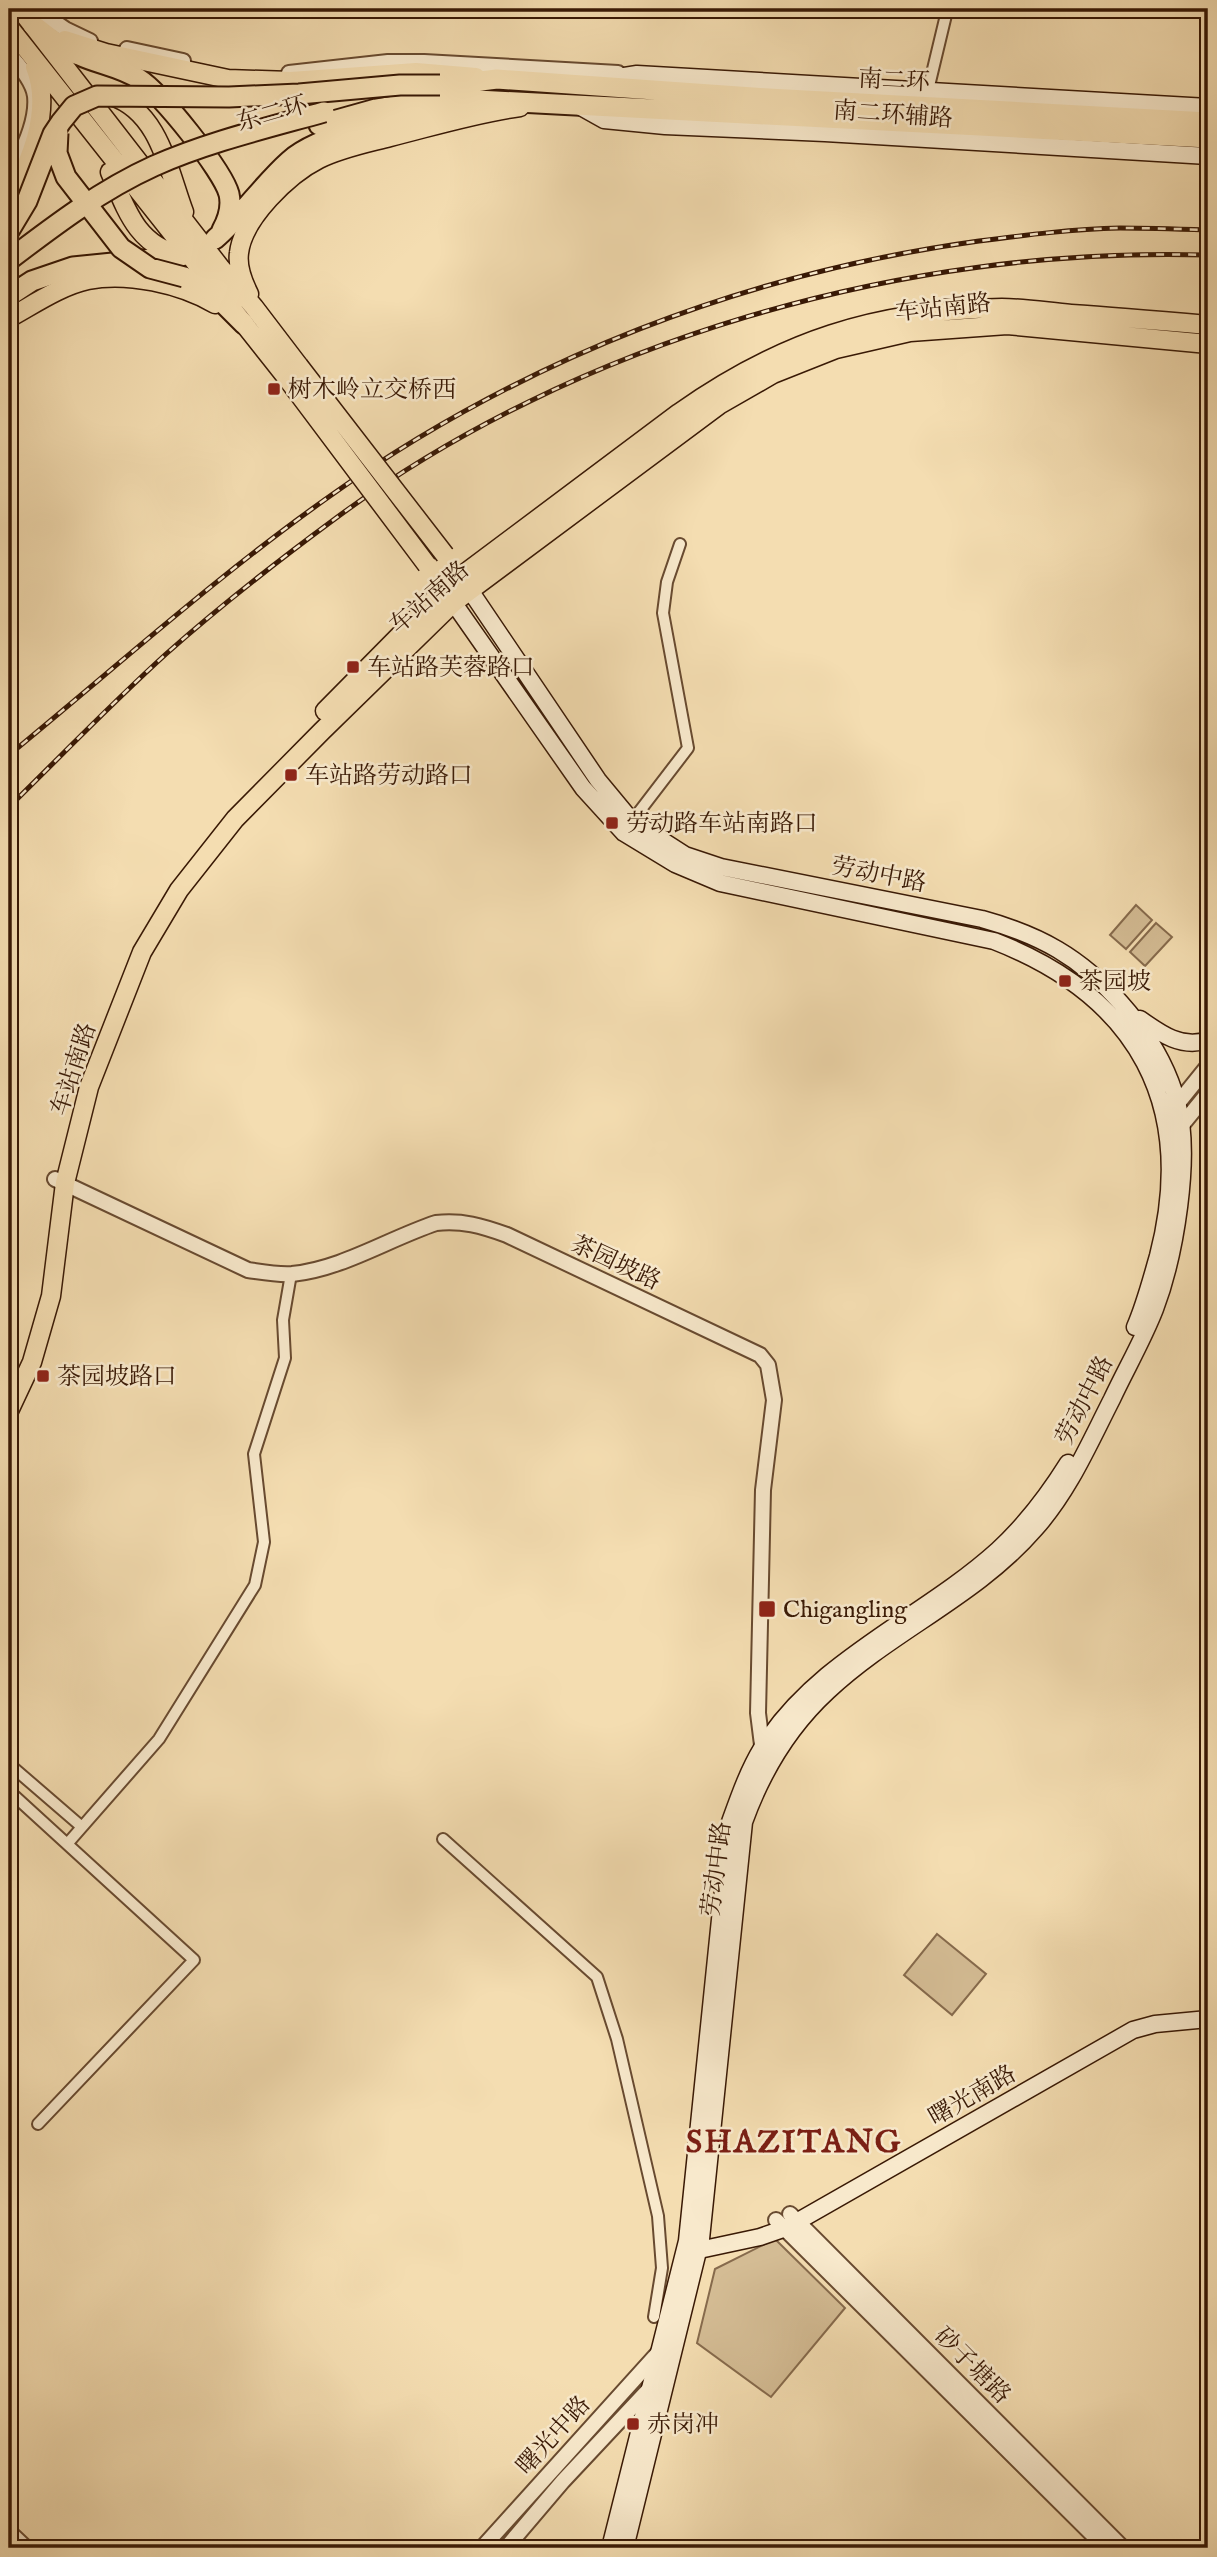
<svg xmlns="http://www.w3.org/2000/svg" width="1217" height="2557" viewBox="0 0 1217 2557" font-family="'IM FELL English','Noto Serif SC',serif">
	<rect width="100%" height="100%" fill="#f4ddb1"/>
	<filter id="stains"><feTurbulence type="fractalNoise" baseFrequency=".00286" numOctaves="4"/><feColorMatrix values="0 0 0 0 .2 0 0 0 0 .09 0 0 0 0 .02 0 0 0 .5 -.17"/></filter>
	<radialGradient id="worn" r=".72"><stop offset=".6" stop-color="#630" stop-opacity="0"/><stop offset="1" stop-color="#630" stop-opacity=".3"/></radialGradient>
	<path fill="#d4bc94" stroke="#866a4c" stroke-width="2" d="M 1136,905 L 1152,920 L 1126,949 L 1110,935 Z
		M 1156,923 L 1172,937 L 1145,966 L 1130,952 Z
		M 937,1934 L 986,1974 L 952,2015 L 904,1975 Z
		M 775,2239 L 845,2308 L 771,2397 L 697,2343 L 715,2269 Z"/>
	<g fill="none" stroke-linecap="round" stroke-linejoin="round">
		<defs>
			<path id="minor" d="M 928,90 L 946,15 L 950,9
				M 629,825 L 688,748 L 663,613 L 667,582 L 680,544
				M 9,1764 L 82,1827
				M 9,1791 L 194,1960 L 38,2124
				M 443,1839 L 597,1977 L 617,2039 L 658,2216 L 662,2268 L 654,2317
				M 68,1843 L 159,1739 L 255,1585 L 264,1542 L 254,1454 L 285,1358 L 283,1320 L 291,1274
				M 9,2529 L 29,2548"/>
			<path id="tertiary" d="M 36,9 L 65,29 L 90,41
				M 127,49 L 183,61
				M 9,54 C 19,65 33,81 35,96 C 38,124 19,156 9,181
				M 289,73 L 388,62 L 424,62 L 618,73
				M 1166,1118 L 1208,1066
				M 1177,1131 L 1208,1093
				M 55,1179 L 248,1270 C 262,1272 277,1275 292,1274 C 342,1269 388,1239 436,1223 C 462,1220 482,1226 507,1235 L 760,1355 L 768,1365 L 774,1400 L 763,1490 L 758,1713 L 763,1753
				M 790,2214 L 1123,2548
				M 776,2220 L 1106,2548
				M 482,2548 L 659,2352
				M 506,2548 L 563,2481 L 652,2386"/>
			<path id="secondary" d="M 593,81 L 637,74 L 1208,107
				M 579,106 L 604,120 L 665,126 L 825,133 L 1208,156
				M 463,580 L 598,780 L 632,821 L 685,855 L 721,867 L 982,919 C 1040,935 1080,957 1120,1002 C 1146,1031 1167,1064 1177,1102 C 1192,1157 1175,1256 1155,1309 C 1143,1340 1126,1369 1112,1399 C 1089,1444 1069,1491 1035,1529 C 977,1596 892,1631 828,1691 C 789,1727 762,1772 744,1822 L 701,2239 L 625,2548
				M 446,592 L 583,788 L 624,833 L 675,864 L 720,883 L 994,941 C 1138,997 1197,1105 1158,1256 C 1151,1280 1145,1304 1135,1327
				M 1140,1019 C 1161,1034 1182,1049 1208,1040
				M 690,2252 L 760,2237 L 786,2228 L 1133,2030 L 1155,2024 L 1208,2019
				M 610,2548 L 687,2241 L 730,1822 C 739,1797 748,1771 762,1748 C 817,1659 923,1618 998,1550 C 1026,1524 1048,1495 1068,1463"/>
			<path id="primary" d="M 20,9 L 220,267 L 254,307 L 299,366
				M 9,27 L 286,377
				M 65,40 L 106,53 L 228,79 L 291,81 L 416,72 L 476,77
				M 111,96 C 159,111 168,169 184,212
				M 110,172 C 126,209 137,246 181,255
				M 9,203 C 29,163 53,112 35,67
				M 249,294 C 243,282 237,267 239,253 C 243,218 289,174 319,159 C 341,148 367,143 390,137 C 434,126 476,113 520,107
				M 9,318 C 33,305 60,286 88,280 C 127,272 181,284 215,304
				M 325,711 L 411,624 L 444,589 L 679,413 C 781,341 876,310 1002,308 C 1024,308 1048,312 1071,314 C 1116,317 1162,321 1208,325
				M 9,1411 L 32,1362 L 51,1296 L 65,1183 L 89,1087 L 142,952 L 179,890 L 235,819 L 322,731 L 453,603 L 719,405 L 773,374 L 836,349 L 910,332 L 1007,325 L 1208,344"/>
			<path id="trunk" d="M 33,25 C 48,36 62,49 79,55 C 98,64 121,67 139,79 C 160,92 223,171 229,194 C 232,207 228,219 222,230
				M 423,88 L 497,79 L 768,98 L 1208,122
				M 319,125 L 376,109 L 440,98 L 1208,138
				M 215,239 C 242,216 262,185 289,161 C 322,131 412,116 457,108
				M 184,277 L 213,293 L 244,324
				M 9,296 L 32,281 L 73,267 L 182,256"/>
		</defs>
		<use href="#minor" stroke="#684a30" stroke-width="14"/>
		<use href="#tertiary" stroke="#684a30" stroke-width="18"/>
		<use href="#secondary" stroke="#391905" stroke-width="19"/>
		<use href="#primary" stroke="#391905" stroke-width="21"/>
		<use href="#trunk" stroke="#391905" stroke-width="23"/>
		<use href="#minor" stroke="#f8e9cc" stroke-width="10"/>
		<use href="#tertiary" stroke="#f8e9cc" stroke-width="14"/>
		<use href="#secondary" stroke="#f8e9cc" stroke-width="16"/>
		<use href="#primary" stroke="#f4ddb1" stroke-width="18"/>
		<use href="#trunk" stroke="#f4ddb1" stroke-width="19"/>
		<defs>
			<path id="rail" d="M 9,755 C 115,668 218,575 330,496 C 523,359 745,273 979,241 C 1026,235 1073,229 1120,228 C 1150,228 1179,229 1208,230
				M 9,807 C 61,756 112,703 166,654 C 219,607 275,563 332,521 C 576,339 906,246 1208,255"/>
		</defs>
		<use href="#rail" stroke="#391905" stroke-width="5"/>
		<use href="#rail" stroke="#f8e9cc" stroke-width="2.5" stroke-dasharray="8" stroke-linecap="butt"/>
		<defs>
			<path id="primary-bridge" d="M 299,366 L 445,555
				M 286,377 L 427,565"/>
			<path id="trunk-bridge" d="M 58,133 L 57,153 L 66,177 L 121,248 L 150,268 L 184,277
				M 9,231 L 27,201 L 53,134 L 61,122 L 74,106 L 97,96 L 229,97 L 299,94 L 400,85 L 440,85
				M 9,260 C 55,225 101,190 154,166 C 208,142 267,128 324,112"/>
		</defs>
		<use href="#primary-bridge" stroke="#391905" stroke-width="21" stroke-linecap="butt"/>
		<use href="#trunk-bridge" stroke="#391905" stroke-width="23" stroke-linecap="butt"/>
		<use href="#primary-bridge" stroke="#f4ddb1" stroke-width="18"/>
		<use href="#trunk-bridge" stroke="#f4ddb1" stroke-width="19"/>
	</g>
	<g fill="#8f2418" stroke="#f8e9cc" stroke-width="2.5">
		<rect x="267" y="382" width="14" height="14" rx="3.5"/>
		<rect x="346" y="660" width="14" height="14" rx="3.5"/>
		<rect x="284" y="768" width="14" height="14" rx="3.5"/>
		<rect x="605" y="816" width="14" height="14" rx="3.5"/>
		<rect x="1058" y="974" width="14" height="14" rx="3.5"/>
		<rect x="36" y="1369" width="14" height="14" rx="3.5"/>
		<rect x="758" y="1600" width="18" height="18" rx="3.5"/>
		<rect x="626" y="2417" width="14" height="14" rx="3.5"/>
	</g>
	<g text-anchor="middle" stroke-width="5" stroke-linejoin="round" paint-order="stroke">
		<g font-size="24" fill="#391905" stroke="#f8e9cc">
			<text transform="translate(894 80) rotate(3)" y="8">南二环</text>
			<text transform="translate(272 113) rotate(-16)" y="8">东二环</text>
			<text transform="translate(893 114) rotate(4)" y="8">南二环辅路</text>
			<text transform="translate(943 307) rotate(-6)" y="8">车站南路</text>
			<text transform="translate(429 597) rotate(-41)" y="8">车站南路</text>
			<text transform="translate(879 874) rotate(11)" y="8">劳动中路</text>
			<text transform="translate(73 1069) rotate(-72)" y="8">车站南路</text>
			<text transform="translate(616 1262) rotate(25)" y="8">茶园坡路</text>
			<text transform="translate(1084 1400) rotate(-63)" y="8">劳动中路</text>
			<text transform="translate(716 1869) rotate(-83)" y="8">劳动中路</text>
			<text transform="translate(972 2095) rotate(-30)" y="8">曙光南路</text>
			<text transform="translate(973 2365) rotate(45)" y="8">砂子塘路</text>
			<text transform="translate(553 2435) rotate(-48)" y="8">曙光中路</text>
		</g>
		<g font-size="24" fill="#391905" stroke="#f8e9cc" text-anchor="start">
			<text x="288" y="397">树木岭立交桥西</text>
			<text x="367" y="675">车站路芙蓉路口</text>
			<text x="305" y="783">车站路劳动路口</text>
			<text x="626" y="831">劳动路车站南路口</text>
			<text x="1079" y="989">茶园坡</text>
			<text x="57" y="1384">茶园坡路口</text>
			<text x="783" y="1617">Chigangling</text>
			<text x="647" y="2432">赤岗冲</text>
		</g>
		<g font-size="32" font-weight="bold" letter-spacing="2" fill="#7a1f14" stroke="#f8e9cc">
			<text x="794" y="2152">SHAZITANG</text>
		</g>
	</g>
	<rect width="1217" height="2557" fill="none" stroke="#f4ddb1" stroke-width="35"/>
	<rect x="10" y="10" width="1196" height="2536" fill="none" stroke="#391905" stroke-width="3.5"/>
	<rect x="18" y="18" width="1182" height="2522" fill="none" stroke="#391905" stroke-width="2"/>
	<rect width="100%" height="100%" filter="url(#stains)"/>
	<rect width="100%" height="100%" fill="url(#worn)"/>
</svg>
